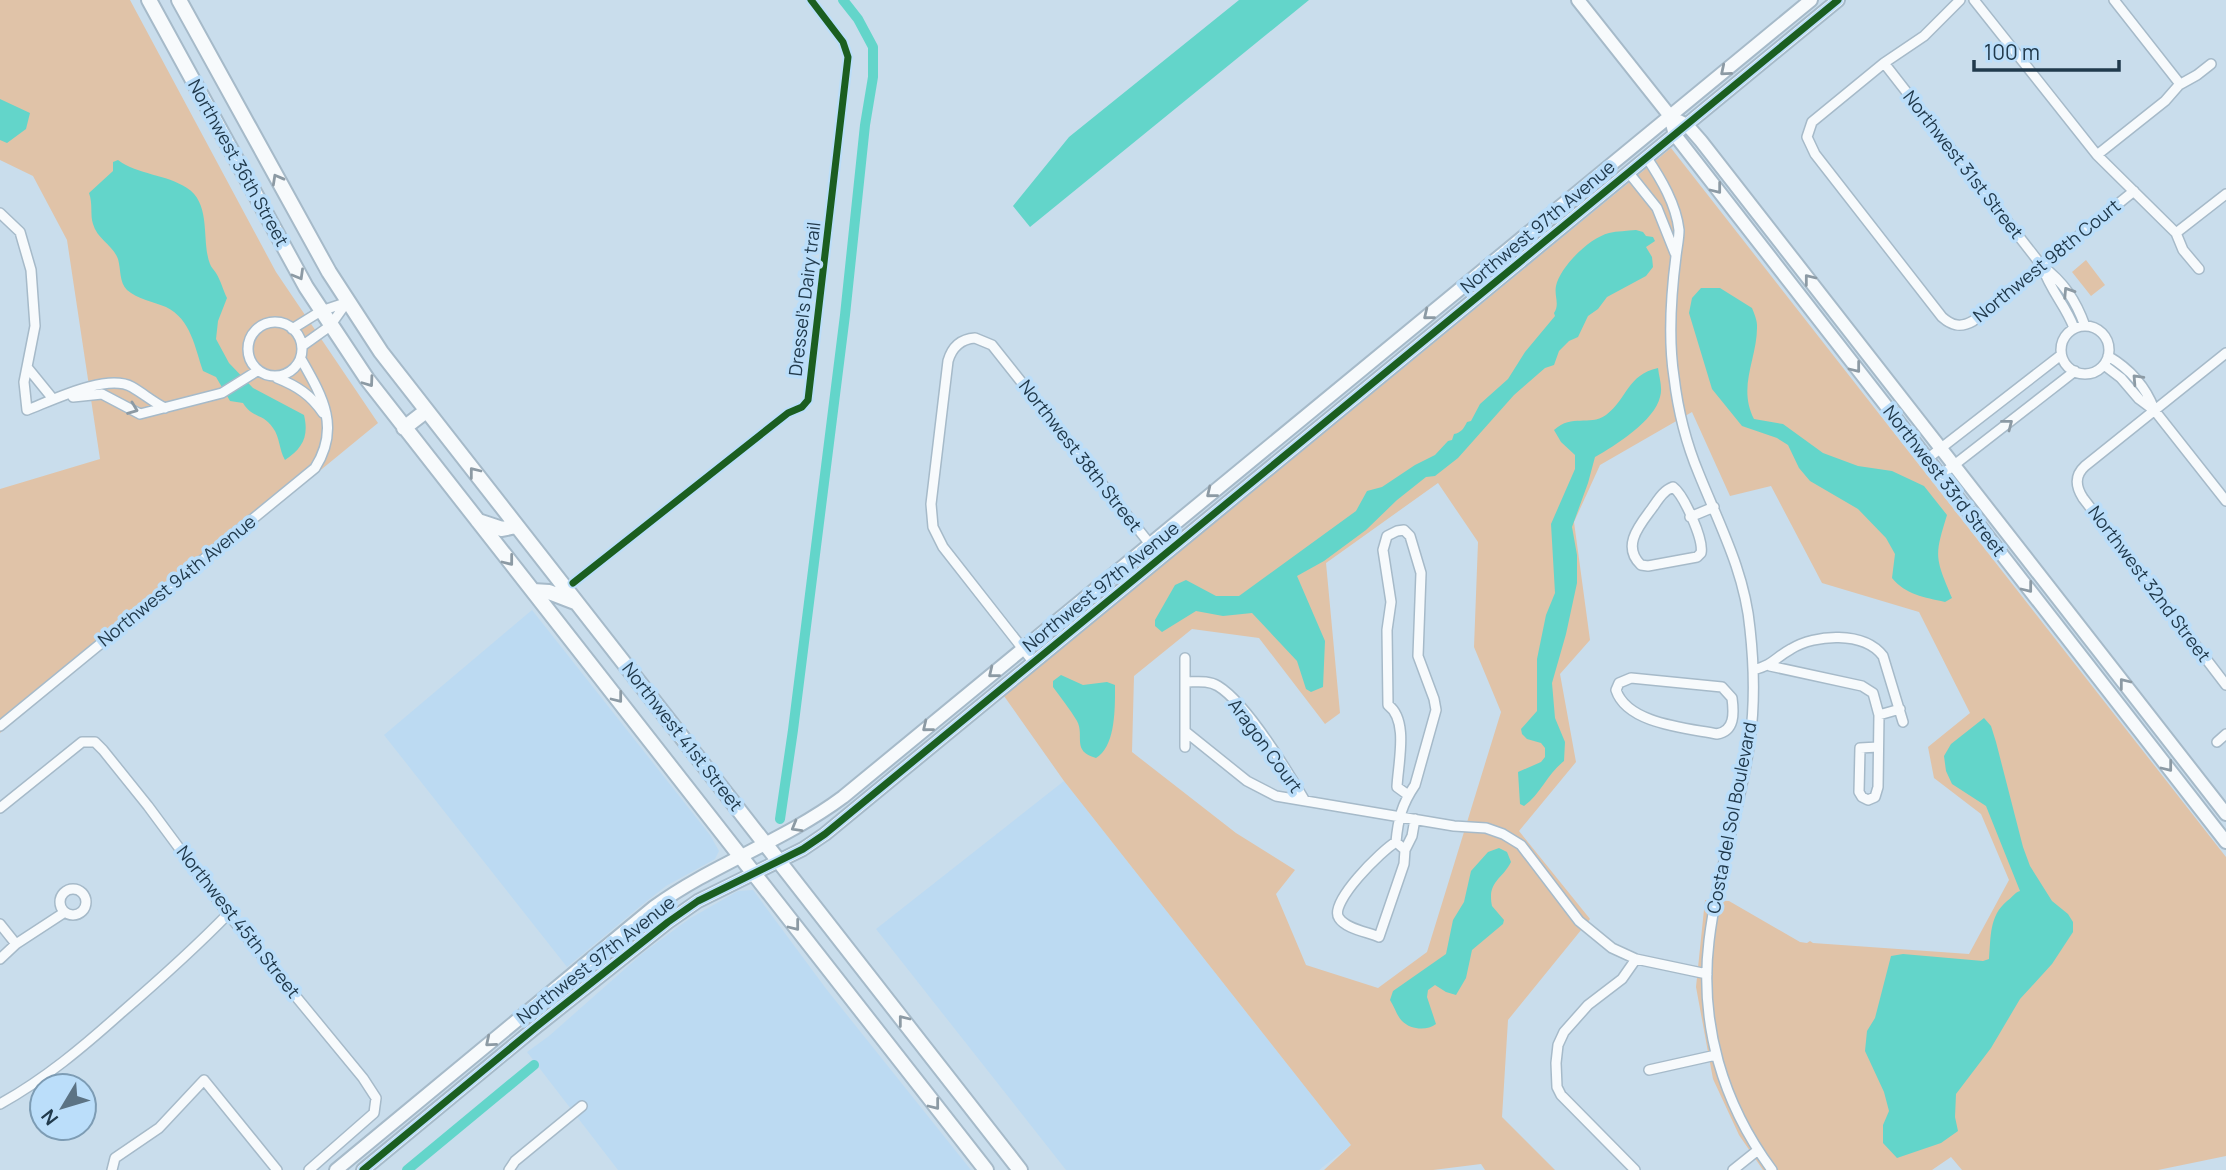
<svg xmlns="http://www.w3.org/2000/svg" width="2226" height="1170" viewBox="0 0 2226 1170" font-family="Manrope,sans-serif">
	<rect width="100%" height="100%" fill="#c9ddec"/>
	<path fill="#bcdaf2" d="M 532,610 L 710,835 L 719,851 L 715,859 L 666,886 L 643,904 L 567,967 L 384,735 Z
		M 1064,781 L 1351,1145 L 1319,1170 L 1066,1170 L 876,929 Z
		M 753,890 L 827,990 L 971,1170 L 618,1170 L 527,1052 L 549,1036 L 643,953 L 689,919 L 738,891 Z"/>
	<path fill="#e0c3a8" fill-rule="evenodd" d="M 0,0 L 130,0 L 276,272 L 378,423 L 0,733 L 0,489 L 100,459 L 67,240 L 33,176 L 0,160 Z
		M 1671,148 L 2226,857 L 2226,1156 L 2158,1170 L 1962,1170 L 1951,1157 L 1932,1170 L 1763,1170 L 1739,1135 L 1713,1079 L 1696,987 L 1705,900 L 1729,901 L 1800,942 L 1807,943 L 1810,941 L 1813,943 L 1969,954 L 2009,880 L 1981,814 L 1934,778 L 1928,747 L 1970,713 L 1919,612 L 1822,583 L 1771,486 L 1730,496 L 1692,412 L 1600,465 L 1574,522 L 1590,640 L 1560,674 L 1576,762 L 1519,831 L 1590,919 L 1508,1020 L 1502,1117 L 1555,1170 L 1485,1170 L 1481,1164 L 1433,1170 L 1324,1170 L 1351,1145 L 1064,781 L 1004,696 ZM 1438,483 L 1478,542 L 1474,647 L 1501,712 L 1427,952 L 1378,988 L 1306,965 L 1276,894 L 1295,870 L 1236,833 L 1132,752 L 1134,676 L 1192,629 L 1259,638 L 1325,724 L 1340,713 L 1326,563 Z
		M 2086,260 L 2105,285 L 2091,296 L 2072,272 Z"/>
	<path fill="#63d5ca" d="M 1239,0 L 1309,0 L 1030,227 L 1013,206 L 1069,137 Z
		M 0,99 L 30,113 L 26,129 L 7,143 L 0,140 Z
		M 118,160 C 138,175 166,174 187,188 C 212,204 201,241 210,264 C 211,267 214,270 216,273 C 221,281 223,290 227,298 L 218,321 L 216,339 L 229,363 L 253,388 L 304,415 C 309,436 303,448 285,460 C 279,450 280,437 273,428 C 263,413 253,419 243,403 L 230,401 L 216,377 L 203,371 C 195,348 191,319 166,307 C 154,302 137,299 127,290 C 119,282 121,269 118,259 C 113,245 97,239 93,224 C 90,215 93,204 89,193 L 113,171 L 113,162 Z
		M 1636,230 L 1643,232 L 1646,236 L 1653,237 L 1655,241 L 1646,247 L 1652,257 L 1653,267 L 1646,276 L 1607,297 L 1598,309 L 1588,316 L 1578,337 L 1569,341 L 1559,351 L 1554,365 L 1545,368 L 1514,395 L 1458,458 L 1435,476 L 1426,477 L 1397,500 L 1366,530 L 1324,561 L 1297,576 L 1325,641 L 1323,687 L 1311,692 L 1306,689 L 1297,661 L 1252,613 L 1223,616 L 1196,611 L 1162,632 L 1155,626 L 1155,620 L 1175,585 L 1186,580 L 1216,596 L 1239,596 L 1356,511 L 1367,491 L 1382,487 L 1415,465 L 1435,455 L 1448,441 L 1452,440 L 1454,434 C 1461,433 1464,428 1467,422 L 1471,421 L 1480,404 L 1508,379 L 1525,352 L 1555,316 L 1554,313 C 1560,304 1554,296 1556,286 C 1560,267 1589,238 1609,233 C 1617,231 1627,231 1636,230 Z
		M 1701,288 L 1720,288 L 1752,308 C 1754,313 1757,320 1757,325 C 1758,358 1737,386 1754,419 L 1783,424 L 1823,453 L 1858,466 L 1892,471 L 1924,486 L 1947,515 C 1934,557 1935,557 1952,598 L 1945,602 C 1924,597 1906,595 1892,578 L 1895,554 L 1886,538 L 1858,509 L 1810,481 L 1799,468 L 1788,445 L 1777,438 L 1742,426 L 1712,389 L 1689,313 L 1692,298 Z
		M 1658,368 C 1659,377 1663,388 1660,397 C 1655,420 1615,446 1595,457 L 1588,483 L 1572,527 L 1577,555 L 1577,583 L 1566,634 L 1552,683 L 1555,718 L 1565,742 L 1564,761 C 1547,774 1541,794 1524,806 L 1520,804 L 1518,772 L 1541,762 L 1545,757 L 1545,748 L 1541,743 L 1527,739 L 1522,734 L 1521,729 L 1537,711 L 1537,659 L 1546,615 L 1555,593 L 1551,524 L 1575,469 L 1575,455 L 1561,442 L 1554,430 C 1573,413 1588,427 1606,415 C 1628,398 1627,375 1658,368 Z
		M 1061,675 L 1083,685 L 1107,682 L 1115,685 C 1115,707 1116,746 1096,758 C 1071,751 1085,736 1077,721 C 1070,709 1061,698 1053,687 L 1053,681 Z
		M 1984,718 L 1991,726 L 1996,742 L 2023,847 L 2030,866 L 2052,901 L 2068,914 L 2073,922 L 2073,932 L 2052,964 L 2020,999 L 1991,1048 L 1956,1094 L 1955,1117 L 1958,1131 L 1941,1143 L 1897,1158 L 1883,1143 L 1883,1125 L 1889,1111 L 1884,1092 L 1865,1051 L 1867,1031 L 1875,1018 L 1891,956 L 1903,954 L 1983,961 L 1989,959 C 1991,937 1989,916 2007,901 C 2013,897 2014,893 2020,891 L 1986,806 L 1952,784 L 1946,771 L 1944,756 L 1951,744 Z
		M 1499,848 L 1507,852 L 1511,862 C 1502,880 1487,881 1492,906 L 1504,920 L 1503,924 L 1472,950 L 1466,978 L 1456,995 L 1446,992 L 1435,985 L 1428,990 L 1427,997 L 1436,1024 C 1427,1031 1411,1030 1402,1021 C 1397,1016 1394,1006 1390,1000 L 1393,991 L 1446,954 L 1453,920 L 1464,902 L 1471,871 L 1488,852 Z"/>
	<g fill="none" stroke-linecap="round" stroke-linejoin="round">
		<path stroke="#63d5ca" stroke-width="10" d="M 780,819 L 793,730 L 845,315 L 865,125 L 873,77 L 873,47 L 858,19 L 843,0
			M 407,1170 L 534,1065"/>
		<defs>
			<path id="street" d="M 1960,0 L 1924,36 L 1884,63 L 1812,122 L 1807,137 L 1815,154 L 1942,317 C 1952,326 1961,328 1973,321 L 2134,191
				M 1974,0 L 2097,155 L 2176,233 L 2183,250 L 2199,269
				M 2114,0 L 2180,84
				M 1884,63 L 2042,266 C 2064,282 2076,301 2085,326
				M 2097,155 L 2165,101 L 2179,85 L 2197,75 L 2211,64
				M 1647,158 C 1661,179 1676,204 1679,230 C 1679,239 1677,247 1676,256 C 1671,295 1668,338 1674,377 C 1678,411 1686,443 1699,474 C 1720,526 1745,573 1750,629 C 1754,665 1755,703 1750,740 C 1741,808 1717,873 1709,941 C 1699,1024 1723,1104 1772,1170
				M 1629,173 L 1657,208 L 1675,253
				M 0,213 L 20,232 L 31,270 L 35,326 L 24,382 L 27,410 C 53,400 107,373 132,387 C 144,394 153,402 165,408
				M 2176,233 L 2226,194
				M 2043,268 C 2050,290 2066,306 2074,328
				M248 349a27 27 0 1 1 54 0a27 27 0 1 1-54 0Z
				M2061 350a24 24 0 1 1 48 0a24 24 0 1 1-48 0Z
				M 292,329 L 321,311 L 345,303
				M 302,346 L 330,326 L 347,302
				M 2226,353 L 2085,466 C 2074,476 2076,487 2083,498 L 2226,685
				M 2108,356 C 2130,369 2145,385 2154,409
				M 2104,365 L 2121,378 L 2139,399 L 2155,411 L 2226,501
				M 27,367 L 53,399
				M 277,378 C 297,386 311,395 323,413
				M 73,397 L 102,394 L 140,414 L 222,393 L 257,371
				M 1927,459 L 2061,355
				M 1940,476 L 2075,371
				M 1673,487 C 1684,495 1704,540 1701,553 L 1697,557 L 1648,566 L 1641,565 C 1622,547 1638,527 1650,511 C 1657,502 1662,491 1673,487 Z
				M 1690,517 L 1714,507
				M 1185,658 L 1185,747
				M 1034,663 L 943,547 L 933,527 L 931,504 L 948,361 C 952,347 961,339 975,338 L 992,345 L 1161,558
				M 1770,666 L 1862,686 L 1873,693 L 1879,715 L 1878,787 L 1875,797 L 1868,800 L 1862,797 L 1859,792 L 1860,748 L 1878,747
				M 1753,670 C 1775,664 1773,659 1791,649 C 1815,634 1864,631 1883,656 L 1903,722
				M 1631,678 L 1722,687 L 1732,698 C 1734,713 1735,731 1717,734 C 1687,728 1627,724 1616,690 L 1619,683 Z
				M 1185,682 C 1197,682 1208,680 1218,686 C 1246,703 1288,772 1305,801
				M 1879,715 L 1900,709
				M 0,726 L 315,468 C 341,427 322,396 301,359
				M 1186,732 L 1247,781 L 1276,796 L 1454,826 L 1486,828 L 1503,834 L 1521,845 L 1579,921 L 1612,948 L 1636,959 L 1707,974
				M 2217,742 L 2226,734
				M 0,808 L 82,742 L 95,742 L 103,750 L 148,806 L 228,914 L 363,1078 L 376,1098 L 374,1113 L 309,1170
				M 1396,842 C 1398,819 1402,804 1415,785 L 1436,710 L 1434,699 L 1418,656 L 1421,573 L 1410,536 L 1404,530 L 1397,531 L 1387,536 L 1383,550 L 1391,602 L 1387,630 L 1388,705 C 1409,720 1398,763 1397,787 L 1408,795
				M 1396,842 L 1405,850 L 1404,864 L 1379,937 C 1368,932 1346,929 1339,918 C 1328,903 1382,850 1396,842 Z
				M 1405,850 L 1412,836 L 1415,819
				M60 902a13 13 0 1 1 26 0a13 13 0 1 1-26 0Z
				M 0,924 L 16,944
				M 0,959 L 16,944 L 65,912
				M 1649,1070 L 1716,1055
				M 0,1104 C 45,1079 83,1047 121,1013 C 158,981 194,949 228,914
				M 112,1170 L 115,1158 L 159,1128 L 204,1080 L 277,1170
				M 509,1170 L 515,1161 L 582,1106
				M 1635,1170 L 1561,1095 L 1557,1087 L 1556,1063 L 1558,1045 L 1564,1032 L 1588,1005 L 1622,979 L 1636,959
				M 1733,1170 L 1758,1150"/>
			<path id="secondary" d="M 1578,0 L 1670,116 L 1675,135 L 2226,842
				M 1679,121 L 1687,125 L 1701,141 L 2226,814
				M 336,1170 L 654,907 C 713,864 784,841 843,797 L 1811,0
				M 363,1170 L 536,1027 L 668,922 L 698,901 L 803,849 L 825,834 L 1838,0"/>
			<path id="primary" d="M 149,0 L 306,287 L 367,379 L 986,1170
				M 179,0 L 329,272 L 381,352 L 1020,1170
				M 404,428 L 426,411
				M 478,521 L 502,529 L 516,526
				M 533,591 L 549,592 L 575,602"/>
		</defs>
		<use href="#street" stroke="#a6bac9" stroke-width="12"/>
		<use href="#secondary" stroke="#a6bac9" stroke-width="16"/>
		<use href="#primary" stroke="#a6bac9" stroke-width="18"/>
		<use href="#street" stroke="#f7fafc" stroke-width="9"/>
		<use href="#secondary" stroke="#f7fafc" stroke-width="12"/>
		<use href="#primary" stroke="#f7fafc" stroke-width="14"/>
		<defs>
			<path id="cycleway" d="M 573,583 L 788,413 L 802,407 L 808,400 L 848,57 L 843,42 L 811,0
				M 363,1170 L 536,1027 L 668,922 L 698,901 L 803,849 L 825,834 L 1838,0"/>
		</defs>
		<use href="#cycleway" stroke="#bbdefa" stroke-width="11"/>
		<use href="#cycleway" stroke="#1b5e20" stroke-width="7"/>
	</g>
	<defs><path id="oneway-chevron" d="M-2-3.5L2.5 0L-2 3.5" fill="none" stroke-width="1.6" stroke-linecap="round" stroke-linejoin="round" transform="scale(1.75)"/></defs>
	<g stroke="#8c9aa4">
		<use href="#oneway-chevron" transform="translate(1725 71) rotate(140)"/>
		<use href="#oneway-chevron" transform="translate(277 179) rotate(-119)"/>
		<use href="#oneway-chevron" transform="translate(1717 189) rotate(52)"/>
		<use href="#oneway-chevron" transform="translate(299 275) rotate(60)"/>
		<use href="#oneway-chevron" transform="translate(1809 279) rotate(-128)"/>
		<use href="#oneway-chevron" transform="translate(2068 292) rotate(-123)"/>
		<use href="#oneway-chevron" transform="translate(1428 315) rotate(141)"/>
		<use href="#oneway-chevron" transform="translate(1856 368) rotate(52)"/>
		<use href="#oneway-chevron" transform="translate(2137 379) rotate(-133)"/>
		<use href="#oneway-chevron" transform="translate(369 382) rotate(54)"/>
		<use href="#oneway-chevron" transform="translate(133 409) rotate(21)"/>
		<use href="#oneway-chevron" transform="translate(2008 424) rotate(-38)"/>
		<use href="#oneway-chevron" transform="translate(474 472) rotate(-128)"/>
		<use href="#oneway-chevron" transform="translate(1211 493) rotate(141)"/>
		<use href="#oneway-chevron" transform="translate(509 561) rotate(52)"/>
		<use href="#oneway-chevron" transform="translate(2028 588) rotate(52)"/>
		<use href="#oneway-chevron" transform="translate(993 673) rotate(141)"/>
		<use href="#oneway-chevron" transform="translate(2124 683) rotate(-128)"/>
		<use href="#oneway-chevron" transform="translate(618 698) rotate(52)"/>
		<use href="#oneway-chevron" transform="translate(927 727) rotate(141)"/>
		<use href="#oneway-chevron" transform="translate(2168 767) rotate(52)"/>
		<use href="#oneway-chevron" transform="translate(796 827) rotate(150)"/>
		<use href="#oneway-chevron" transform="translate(795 926) rotate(52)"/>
		<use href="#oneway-chevron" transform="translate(903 1020) rotate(-128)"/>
		<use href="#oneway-chevron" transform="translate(490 1042) rotate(140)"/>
		<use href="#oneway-chevron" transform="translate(935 1105) rotate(52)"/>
	</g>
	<g text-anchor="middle" stroke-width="7" stroke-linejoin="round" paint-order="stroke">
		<g font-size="18" fill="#213a4c" stroke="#bbdefa">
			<text transform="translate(238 163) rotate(61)" y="6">Northwest 36th Street</text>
			<text transform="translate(1963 165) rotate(52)" y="6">Northwest 31st Street</text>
			<text transform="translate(1538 227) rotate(-40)" y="6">Northwest 97th Avenue</text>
			<text transform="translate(2047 261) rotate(-39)" y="6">Northwest 98th Court</text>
			<text transform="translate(805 299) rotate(-83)" y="6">Dressel's Dairy trail</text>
			<text transform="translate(1080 456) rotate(52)" y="6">Northwest 38th Street</text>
			<text transform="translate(1944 481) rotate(52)" y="6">Northwest 33rd Street</text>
			<text transform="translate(177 581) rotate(-39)" y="6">Northwest 94th Avenue</text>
			<text transform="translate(2149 584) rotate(53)" y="6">Northwest 32nd Street</text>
			<text transform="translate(1101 587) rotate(-39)" y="6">Northwest 97th Avenue</text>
			<text transform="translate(682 737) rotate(52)" y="6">Northwest 41st Street</text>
			<text transform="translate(1265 746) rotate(54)" y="6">Aragon Court</text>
			<text transform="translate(1732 818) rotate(-79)" y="6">Costa del Sol Boulevard</text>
			<text transform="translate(238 922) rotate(52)" y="6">Northwest 45th Street</text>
			<text transform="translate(596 960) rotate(-38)" y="6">Northwest 97th Avenue</text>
		</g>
	</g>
	<g transform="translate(63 1107) rotate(232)"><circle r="33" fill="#bbdefa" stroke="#7d9cb4" stroke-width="2"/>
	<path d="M0-5L12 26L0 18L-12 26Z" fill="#5c7384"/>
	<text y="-10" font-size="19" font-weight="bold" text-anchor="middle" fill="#213a4c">N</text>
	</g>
	<path d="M1974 60v10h145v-10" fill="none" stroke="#213a4c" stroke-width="3.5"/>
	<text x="1984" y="60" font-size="21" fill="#213a4c" stroke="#bbdefa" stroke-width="5" paint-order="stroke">100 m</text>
</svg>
